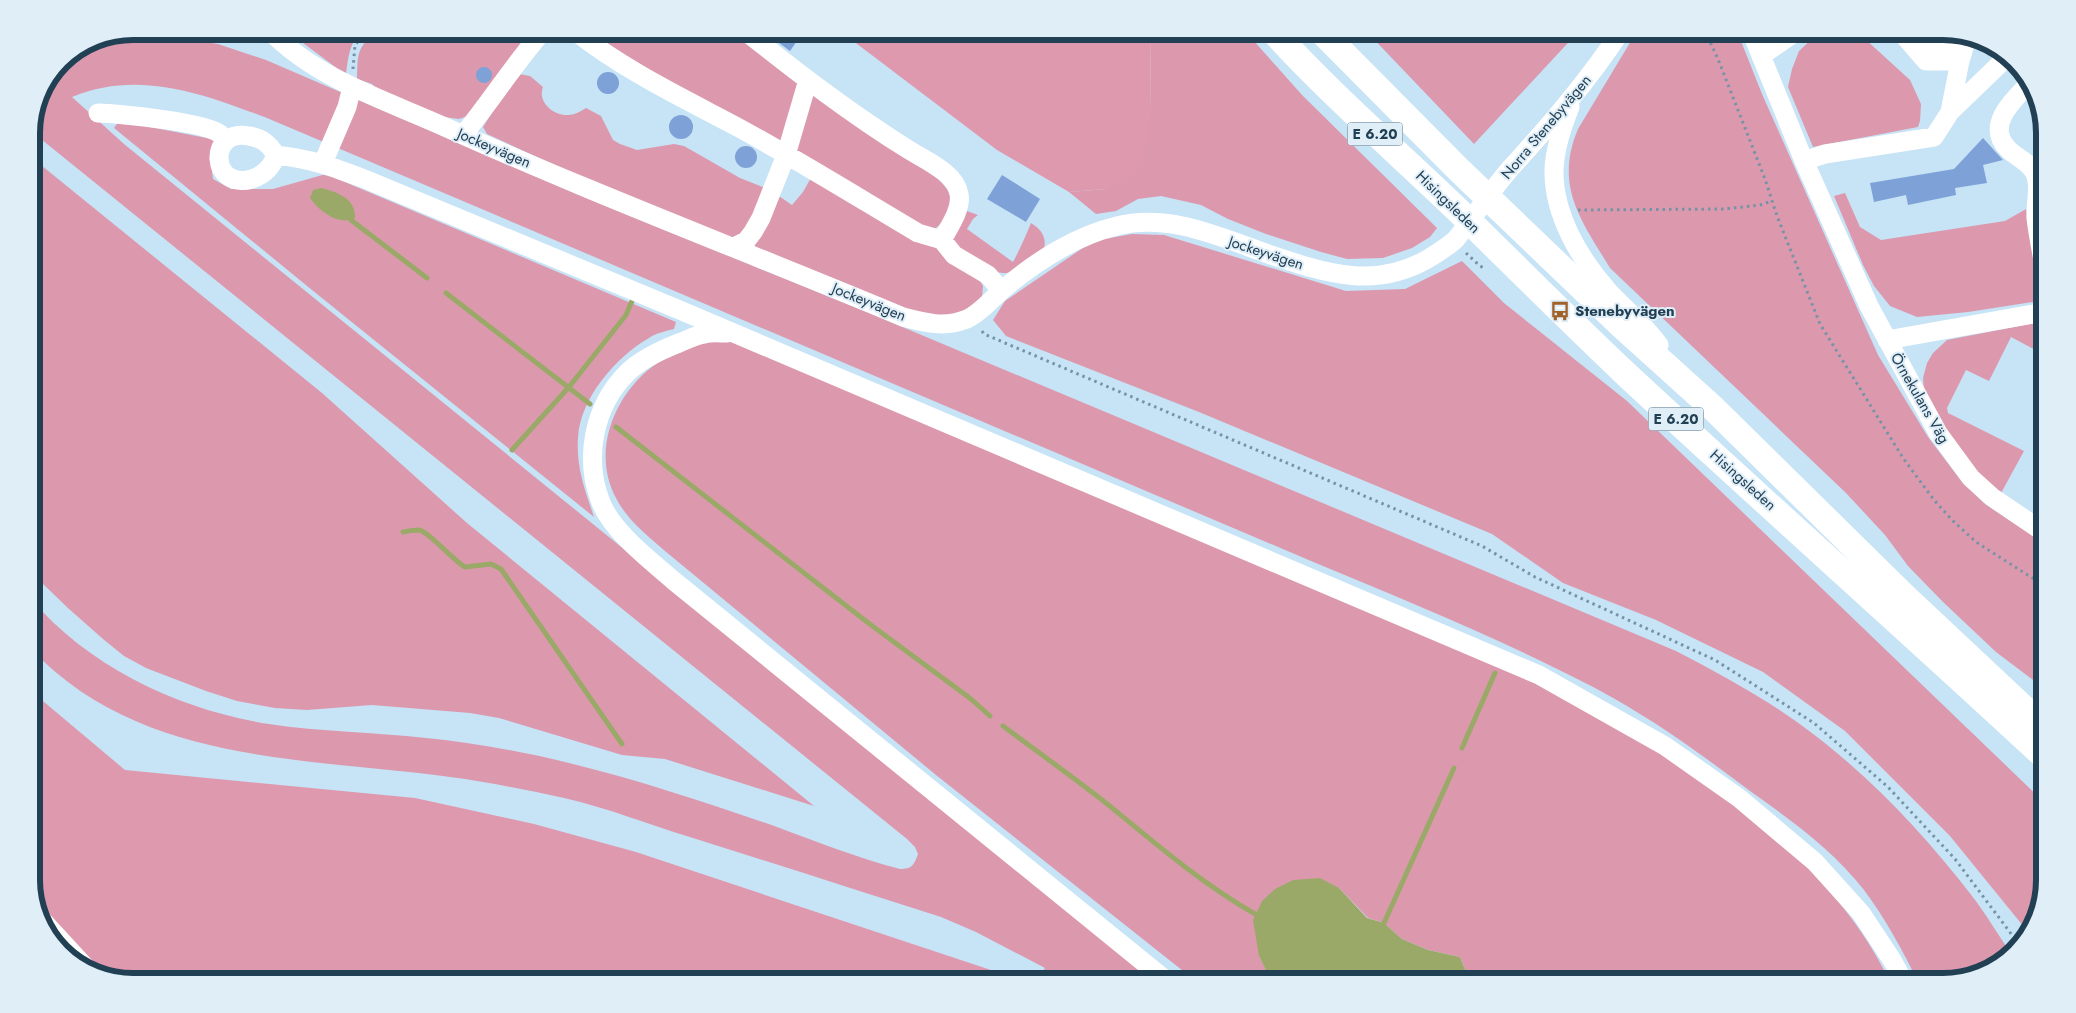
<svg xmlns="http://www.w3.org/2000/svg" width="2076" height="1013" viewBox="0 0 2076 1013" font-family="Jost,sans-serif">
	<rect width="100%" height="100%" fill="#c7e3f6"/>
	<path fill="#dc99ae" d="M 287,31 L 362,31 C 349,43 348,59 346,75 Z
		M 376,31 L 532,31 L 471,115 L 459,119 L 443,117 L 376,88 L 372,84 L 357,79 C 358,53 356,50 376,31 Z
		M 588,31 L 729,31 L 799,82 L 783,145 L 682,92 Z
		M 1151,31 L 1245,31 L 1302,95 L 1437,228 L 1430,237 L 1412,248 L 1383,258 L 1347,259 L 1321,252 L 1266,234 L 1228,219 L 1201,205 L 1161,196 L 1138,199 L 1116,211 L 1096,214 L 1069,192 L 1106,189 L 1150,112 Z
		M 1366,31 L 1579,31 L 1474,144 Z
		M 1637,31 L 1737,31 L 1762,94 L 1878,355 L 1928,437 L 1962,482 L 1985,504 L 2045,544 L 2045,689 L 1996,652 L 1942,601 L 1908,566 L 1885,535 L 1846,493 L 1610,268 C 1581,220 1554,186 1578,129 Z
		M 1836,31 L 1864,38 L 1910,80 L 1921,104 L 1920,121 L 1918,127 L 1813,147 L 1788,87 L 1792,69 L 1799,51 L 1814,37 Z
		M 133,38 L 178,38 L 218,44 L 266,60 L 574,193 L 869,313 L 1676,651 C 1718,673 1759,695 1797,722 C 1864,770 1922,831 1972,896 C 1986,914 1997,933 2010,952 L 1999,965 L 1943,982 L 1918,982 C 1903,951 1885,918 1864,890 C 1832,849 1792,821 1750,791 C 1701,754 1650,717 1595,688 C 1503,640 1407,601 1311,561 L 267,118 C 204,94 138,69 72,97 L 124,144 L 757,657 L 1163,982 L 1034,982 L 1045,968 L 976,932 L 941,917 C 859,891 776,864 693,838 C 650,825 608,808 564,798 C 527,790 488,782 450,777 C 305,757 141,765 31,649 L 31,599 C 90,668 180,710 269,724 C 321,732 374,732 426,738 C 476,743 525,752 573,764 C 642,781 710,804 777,827 C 817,842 858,858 900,869 C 912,869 914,865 918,854 L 915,847 L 907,839 L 31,131 C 31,100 52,63 80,48 C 93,42 118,41 133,38 Z
		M 519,74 L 530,76 L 543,87 C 537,101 553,116 568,115 C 574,115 580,112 586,108 L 601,116 L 613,140 L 620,144 L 637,150 L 674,144 L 684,146 L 740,178 L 768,189 L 749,231 L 735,239 L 709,230 L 565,170 L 487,134 L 483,127 L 503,95 Z
		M 810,91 L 938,179 C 942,183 948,189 950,195 C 954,208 942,227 930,231 L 795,154 Z
		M 119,121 L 217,140 L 211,164 L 213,179 L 231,189 L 273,189 L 326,174 L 676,322 L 674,329 C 666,331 656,333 649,338 C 616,357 580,398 578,438 C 576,467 585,490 594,517 L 312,290 L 114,128 Z
		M 31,157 L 322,393 L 467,523 L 814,806 L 665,759 L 622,755 L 499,718 L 470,713 L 372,705 L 307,710 L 275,708 L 237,701 L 206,691 L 146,668 L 124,656 L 103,639 L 69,609 L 43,584 L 31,571 Z
		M 812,176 L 947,254 L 977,276 L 983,286 L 982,297 L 962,314 L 930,319 L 754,247 L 776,194 L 792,205 L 803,192 Z
		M 1845,193 L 1860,227 L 1881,240 L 2005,221 L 2026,209 L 2042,276 L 2038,301 L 1968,312 L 1917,317 L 1890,306 L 1874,286 L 1863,265 L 1834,196 Z
		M 967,211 L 978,215 L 973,219 L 967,229 L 1013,262 C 1020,249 1025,237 1031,223 C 1041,229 1047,237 1044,249 C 1035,256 1025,267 1015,271 C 990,280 969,257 953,241 L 953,237 Z
		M 1132,234 L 1164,235 L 1346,291 L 1405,289 L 1462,261 L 1504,303 L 1627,401 L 2045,803 C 2045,837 2050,906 2028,932 L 1950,836 L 1845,731 L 1763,672 L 1656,620 L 1563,583 L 1492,534 L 1199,412 L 1006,336 L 993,320 L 1005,301 L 1093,241 Z
		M 2045,321 L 2045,355 L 2011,337 L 1989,381 L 1966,370 L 1947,408 L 1948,413 L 2024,451 L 2000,495 L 1959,453 L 1924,391 L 1923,378 L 1927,363 L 1933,353 L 1947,340 Z
		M 719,338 L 738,343 L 1557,691 C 1680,764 1826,847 1890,982 L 1470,982 L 1460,957 L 1428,950 L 1402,939 L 1384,923 L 1368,918 L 1339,888 L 1259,956 L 1266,969 L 1284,982 L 1197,982 L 936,775 L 665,551 C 647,535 627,520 616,498 C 590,450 616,390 659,362 C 677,350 699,345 719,338 Z"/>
	<path fill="#df99af" d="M 840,31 L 1151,31 L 1150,112 L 1142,167 L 1121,184 L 1106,189 L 1069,192 L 997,150 Z
		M 31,691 L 125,770 L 415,798 L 534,824 L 636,852 L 1027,982 L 133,982 L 88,971 L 49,937 L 31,887 Z"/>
	<path fill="#9ba968" d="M 321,188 C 337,192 356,198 355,218 C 339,226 320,212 310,198 L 313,190 Z
		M 1320,878 L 1339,888 L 1367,918 L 1384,923 L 1402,939 L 1428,950 L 1460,957 L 1470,982 L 1284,982 L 1266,970 L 1259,956 L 1253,920 L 1262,901 L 1275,889 L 1293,880 Z"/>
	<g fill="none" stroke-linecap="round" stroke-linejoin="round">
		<path stroke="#9ba968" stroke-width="5" d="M 351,220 L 427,278
			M 446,293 L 590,404
			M 616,427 L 871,625 L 971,699 L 990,716
			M 512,450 L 569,387 L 626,315 L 632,301
			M 403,532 C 408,531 414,530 419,530 C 428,531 454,561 465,567 L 491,564 L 501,569 L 622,744
			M 1003,726 C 1039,753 1076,779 1111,807 C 1157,845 1203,884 1255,914
			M 1462,748 L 1495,673
			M 1384,923 L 1454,768"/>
	</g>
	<path fill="#7ea1d7" d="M 763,31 L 804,31 L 790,51 Z
		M476 75a8 8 0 1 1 16 0a8 8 0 1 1-16 0Z
		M597 83a11 11 0 1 1 22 0a11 11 0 1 1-22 0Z
		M669 127a12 12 0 1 1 24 0a12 12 0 1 1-24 0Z
		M 1983,138 L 2003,160 L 1983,165 L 1987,183 L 1955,188 L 1956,195 L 1908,205 L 1906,195 L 1874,202 L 1870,183 L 1954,169 Z
		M735 157a11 11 0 1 1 22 0a11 11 0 1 1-22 0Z
		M 1002,175 L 1040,199 L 1026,222 L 987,199 Z"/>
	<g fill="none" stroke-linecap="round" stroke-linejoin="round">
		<path stroke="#7693a6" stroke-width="3" stroke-dasharray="2.5 4" stroke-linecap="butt" d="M 1705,31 L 1718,59 L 1765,179 L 1777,216 L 1820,324 L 1903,458 L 1934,500 L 1952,520 L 1976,542 L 2045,586
			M 353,69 L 355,45 L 367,31
			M 1578,210 L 1724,209 L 1760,205 L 1772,201
			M 1466,253 L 1480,266 L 1486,269
			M 982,331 L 984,334 L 1482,546 L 1535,577 L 1715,660 L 1814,723 L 1888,787 L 1955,859 L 2018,943"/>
		<path stroke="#fff" stroke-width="19" d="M 270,31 C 317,79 385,100 445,127 C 596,195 750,253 903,317 C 925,323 945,328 967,319 C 981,313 994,296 1007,286 C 1038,260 1078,235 1117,226 C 1169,213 1220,237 1268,254 C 1325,273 1376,291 1431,257 C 1440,251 1449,246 1456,239 C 1474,217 1490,192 1509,170 C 1549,126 1588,81 1621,31
			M 575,31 C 625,71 685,99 741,129 C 801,162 859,198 918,233 L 942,240
			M 745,31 C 798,73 851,114 909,150 C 925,160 956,173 959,194 C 962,209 949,227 942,240 L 954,255 L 988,275 L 1001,290
			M 1751,31 L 1804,161 L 1869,306 L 1938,433 L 1971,478 L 1992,497 L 2045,533
			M 1900,31 L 1926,61 L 1953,61
			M 1948,32 L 1960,61
			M 1761,56 L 1797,31
			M 1960,61 L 1967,37
			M 2030,83 C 2013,100 1984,126 2009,150 C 2019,159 2031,163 2036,176 C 2040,190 2035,205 2036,218 C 2038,236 2042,254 2045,271
			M 1570,107 C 1562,127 1555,147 1554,169 C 1553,215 1580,259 1609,292 C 1625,309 1645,325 1659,345
			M 1950,112 L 2006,58
			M 98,113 C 121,114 205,122 220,134 C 222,136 224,139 225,141
			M 463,135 C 491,101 514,64 543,31
			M 276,155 C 272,167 264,175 252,179 C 210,191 207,128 249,136 C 262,138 269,144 276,155 C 312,159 333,167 367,180 L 682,311 L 1539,675 L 1665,746 L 1739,798 L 1815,862 L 1861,913 L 1892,960 L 1904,982
			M 1804,161 L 1825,154 L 1934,137 L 1950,112 L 1960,61 L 1936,50 L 1916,31
			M 323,163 L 347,107 L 352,87
			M 734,247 L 746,241 L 753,232 L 761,218 L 786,155 L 808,80
			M 727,333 C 720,333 711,332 704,334 C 696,335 687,340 679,343 C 661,350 641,359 627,373 C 594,406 584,457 600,500 C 611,531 650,560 674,581 L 1168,982
			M 1887,340 L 2045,312
			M 43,921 L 89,971"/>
		<path stroke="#fff" stroke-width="26" d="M 1273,31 C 1334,98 1403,157 1468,220 C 1521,272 1574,325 1628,376 C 1766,504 1907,629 2045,757
			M 1321,31 L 1458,169 L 1622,326 L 1714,409 L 1903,595 L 2045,728"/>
	</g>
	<defs>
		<symbol id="bus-bare" viewBox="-9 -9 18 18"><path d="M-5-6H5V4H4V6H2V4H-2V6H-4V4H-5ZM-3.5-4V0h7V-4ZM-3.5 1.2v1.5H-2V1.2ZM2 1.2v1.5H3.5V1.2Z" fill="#a1622a" stroke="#e0eef8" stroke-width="2.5" paint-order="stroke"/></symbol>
	</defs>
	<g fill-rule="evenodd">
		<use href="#bus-bare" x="1546" y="297" width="28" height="28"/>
	</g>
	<g text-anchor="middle" stroke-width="4" stroke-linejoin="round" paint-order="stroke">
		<g fill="#e0eef8" stroke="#5b7485" stroke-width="1">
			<rect x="1347.5" y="122.5" width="55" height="23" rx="4"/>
			<rect x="1648.5" y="407.5" width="55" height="23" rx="4"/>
		</g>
		<g font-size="14" font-weight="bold" fill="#224054">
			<text x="1375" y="139">E 6.20</text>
			<text x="1676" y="424">E 6.20</text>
		</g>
		<g font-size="15" fill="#224054" stroke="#e0eef8">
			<text transform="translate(1546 127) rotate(-50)" y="5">Norra Stenebyvägen</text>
			<text transform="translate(494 148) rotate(23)" y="5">Jockeyvägen</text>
			<text transform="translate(1448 202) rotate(44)" y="5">Hisingsleden</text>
			<text transform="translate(1266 253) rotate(18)" y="5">Jockeyvägen</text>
			<text transform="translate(869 302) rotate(22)" y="5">Jockeyvägen</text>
			<text transform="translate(1920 398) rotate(60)" y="5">Örnekulans Väg</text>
			<text transform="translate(1743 480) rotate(42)" y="5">Hisingsleden</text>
		</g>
		<g font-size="15" font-weight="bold" fill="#224054" stroke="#e0eef8" text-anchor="start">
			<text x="1575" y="316">Stenebyvägen</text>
		</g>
	</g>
	<path d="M0 0H2076V1013H0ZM133 40H1943A93 93 0 0 1 2036 133V880A93 93 0 0 1 1943 973H133A93 93 0 0 1 40 880V133A93 93 0 0 1 133 40Z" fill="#e0eef8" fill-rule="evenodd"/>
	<path fill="none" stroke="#224054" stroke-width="6" d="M133 40H1943A93 93 0 0 1 2036 133V880A93 93 0 0 1 1943 973H133A93 93 0 0 1 40 880V133A93 93 0 0 1 133 40Z"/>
</svg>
